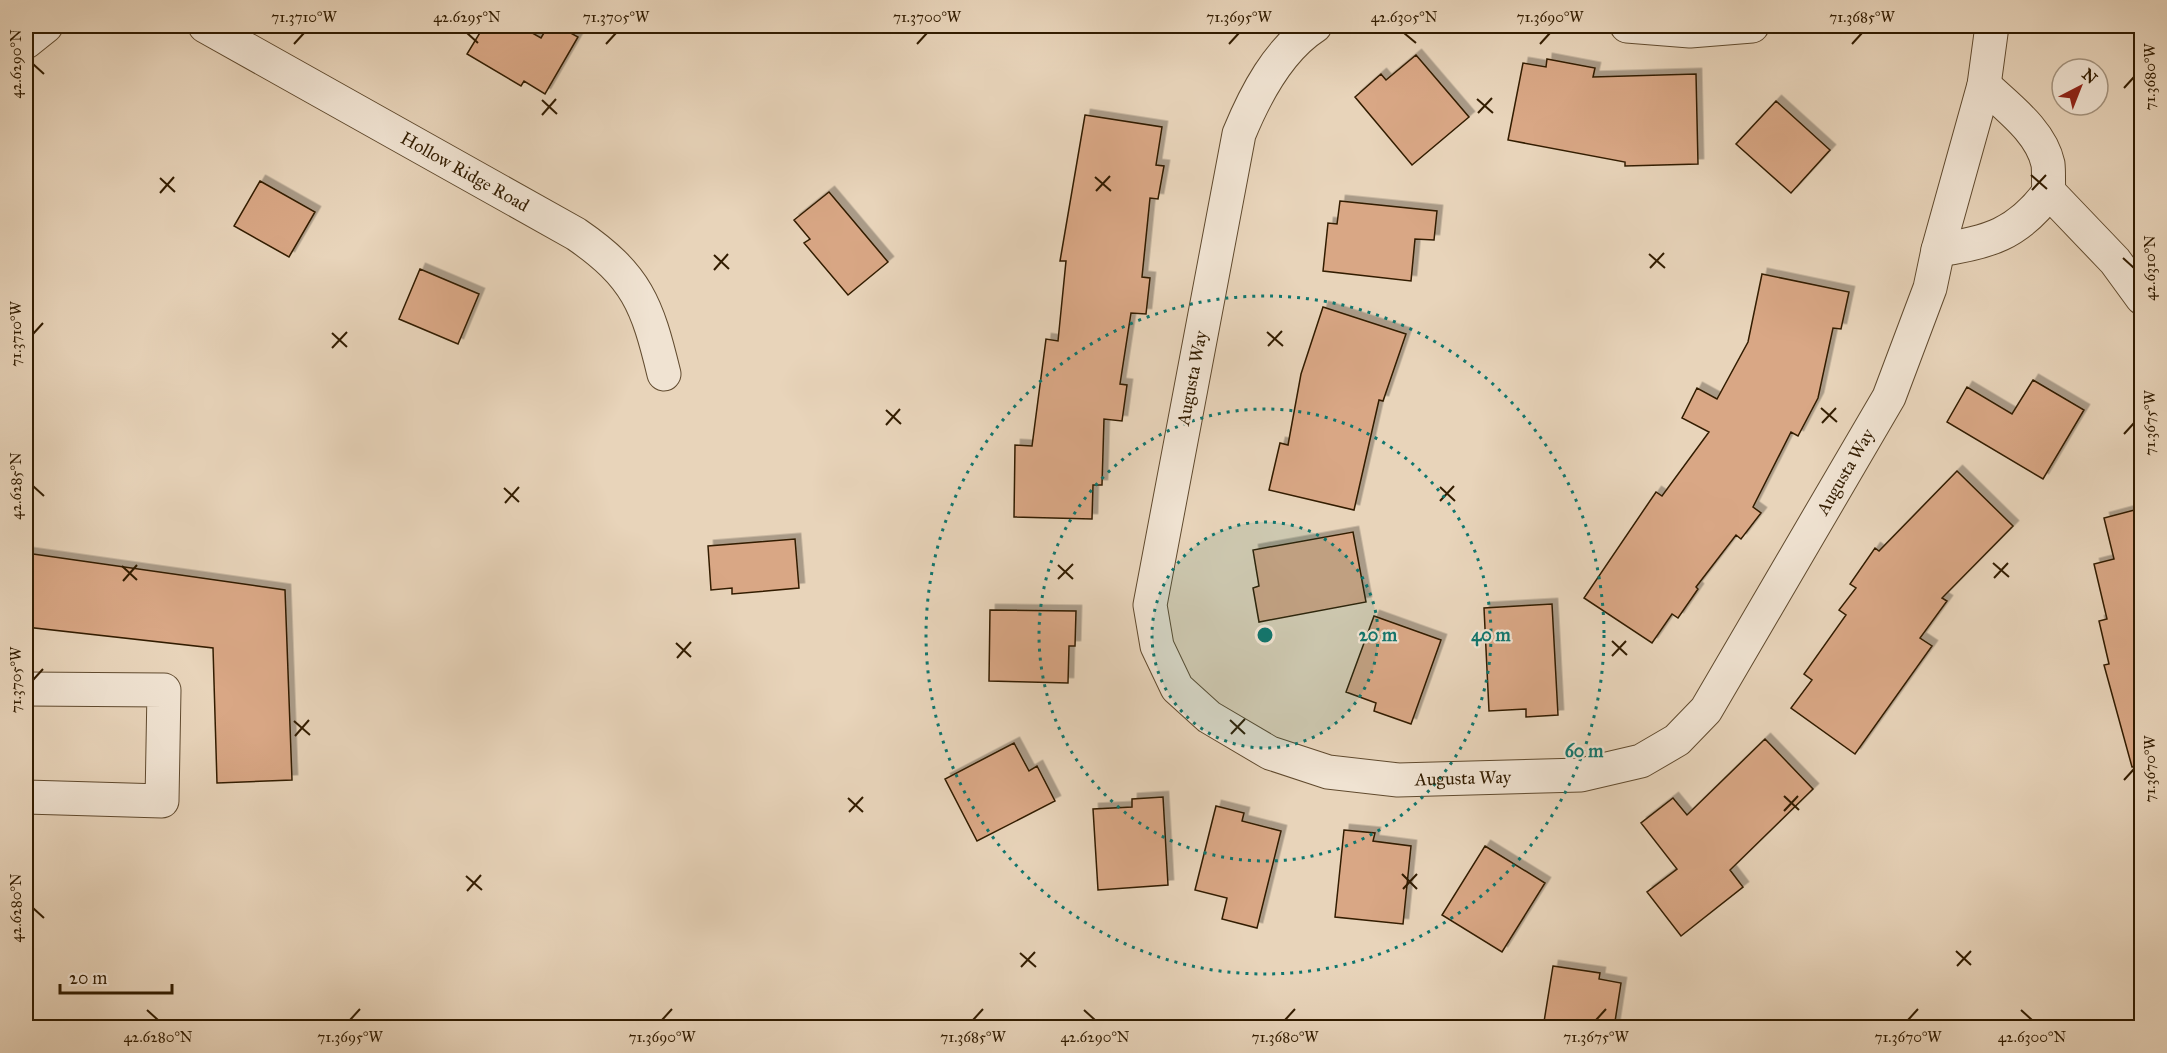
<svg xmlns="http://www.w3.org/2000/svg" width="2167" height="1053" viewBox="0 0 2167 1053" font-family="'IM FELL Great Primer',serif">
	<defs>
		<filter id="shadow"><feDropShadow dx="5.5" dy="-5.5" stdDeviation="0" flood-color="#0004"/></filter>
	</defs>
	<rect width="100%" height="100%" fill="#e8d4ba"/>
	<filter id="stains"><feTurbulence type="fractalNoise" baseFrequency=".00333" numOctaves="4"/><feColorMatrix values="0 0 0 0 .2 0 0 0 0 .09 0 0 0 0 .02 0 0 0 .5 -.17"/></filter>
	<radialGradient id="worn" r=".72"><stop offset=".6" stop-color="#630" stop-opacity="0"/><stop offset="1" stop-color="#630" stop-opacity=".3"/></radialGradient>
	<path fill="#d9a785" stroke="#321c00" stroke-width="1.5" filter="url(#shadow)" d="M 484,26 L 520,26 L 541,38 L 548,26 L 558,26 L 578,37 L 545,94 L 524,81 L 521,86 L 467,54 Z
		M 1416,55 L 1469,117 L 1412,165 L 1355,97 L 1381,74 L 1386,80 Z
		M 1547,59 L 1595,68 L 1593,77 L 1696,74 L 1698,164 L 1625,166 L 1625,162 L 1508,140 L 1523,63 L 1546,67 Z
		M 1776,101 L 1830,150 L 1791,193 L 1736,144 Z
		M 1085,115 L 1162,127 L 1156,165 L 1164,166 L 1158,199 L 1150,198 L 1142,277 L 1150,278 L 1146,314 L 1131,313 L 1120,384 L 1127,385 L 1122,421 L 1104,419 L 1102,485 L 1093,485 L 1092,519 L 1014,517 L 1015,445 L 1032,446 L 1046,339 L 1058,341 L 1066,261 L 1060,261 Z
		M 260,181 L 315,212 L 289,257 L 234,226 Z
		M 829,192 L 888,262 L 848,295 L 804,243 L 810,239 L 794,220 Z
		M 1340,201 L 1437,211 L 1434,240 L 1415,239 L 1411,281 L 1323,271 L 1328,223 L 1337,224 Z
		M 420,269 L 479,294 L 458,344 L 399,319 Z
		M 1762,274 L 1849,292 L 1841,329 L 1833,328 L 1818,398 L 1798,436 L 1791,432 L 1753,507 L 1761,513 L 1741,539 L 1736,535 L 1696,587 L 1698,589 L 1678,618 L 1672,614 L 1652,643 L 1584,598 L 1656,492 L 1662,496 L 1709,432 L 1682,418 L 1697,388 L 1717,399 L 1748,342 Z
		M 1323,307 L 1406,334 L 1383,401 L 1379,400 L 1354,510 L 1269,490 L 1280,443 L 1288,445 L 1301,374 Z
		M 2033,380 L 2084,410 L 2043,479 L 1947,422 L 1967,387 L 2012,414 Z
		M 1957,471 L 2013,526 L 1942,598 L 1947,601 L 1920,638 L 1932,646 L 1855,754 L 1791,708 L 1812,680 L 1804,674 L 1846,615 L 1839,610 L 1856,588 L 1850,584 L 1875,548 L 1879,551 Z
		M 2142,508 L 2142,766 L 2132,767 L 2104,665 L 2109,664 L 2099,621 L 2107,619 L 2094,564 L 2114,559 L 2104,518 Z
		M 1353,532 L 1366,602 L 1259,622 L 1253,588 L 1259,586 L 1253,550 Z
		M 795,539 L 799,588 L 732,594 L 732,588 L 711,590 L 708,546 Z
		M 26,553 L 285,590 L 292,780 L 217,783 L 213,648 L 26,627 Z
		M 1552,604 L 1558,715 L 1526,717 L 1526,709 L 1489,711 L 1484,608 Z
		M 990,610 L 1076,611 L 1075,646 L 1069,646 L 1068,683 L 989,681 Z
		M 1374,616 L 1441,640 L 1411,724 L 1374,711 L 1376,703 L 1346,692 Z
		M 1765,739 L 1813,789 L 1730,870 L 1743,887 L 1681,936 L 1647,892 L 1677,869 L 1641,823 L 1673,798 L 1687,815 Z
		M 1014,743 L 1029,771 L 1037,766 L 1055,801 L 977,841 L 945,779 Z
		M 1163,797 L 1168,885 L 1098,890 L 1093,809 L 1132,807 L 1132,799 Z
		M 1216,806 L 1244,813 L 1242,821 L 1281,831 L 1257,928 L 1222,919 L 1227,898 L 1195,890 Z
		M 1344,830 L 1375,833 L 1373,841 L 1411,846 L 1403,924 L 1335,917 Z
		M 1485,846 L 1545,883 L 1502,952 L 1442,915 Z
		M 1553,966 L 1600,973 L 1599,979 L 1621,983 L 1614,1028 L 1543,1028 Z"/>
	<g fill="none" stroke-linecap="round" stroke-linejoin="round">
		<defs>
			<g id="minor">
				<path id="s1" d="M 205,26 L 576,234 C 637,276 647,304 664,374"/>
				<path id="s2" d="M 1315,26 C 1278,50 1255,95 1239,134 L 1150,605 L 1157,646 L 1177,688 L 1209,717 L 1270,753 L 1328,772 L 1398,780 L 1581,775 L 1641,761 L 1677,740 L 1706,710 L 1889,397 L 1930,288 L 1938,250 L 1984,85 L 1992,26"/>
				<path d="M 1627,26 L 1690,31 L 1752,26"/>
				<path d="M 26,42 L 46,26"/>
				<path d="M 1984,85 C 2007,107 2041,131 2048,164 C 2049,173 2048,183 2049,192 L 2115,261 L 2142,298"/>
				<path d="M 1938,250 C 1988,243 2018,234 2049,192"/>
				<path d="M 26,689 L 164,690 L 162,801 L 26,797"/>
			</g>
		</defs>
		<use href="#minor" stroke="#604a2e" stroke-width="35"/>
		<use href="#minor" stroke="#f0e3d2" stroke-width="33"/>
	</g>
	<path fill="none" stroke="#321c00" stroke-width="2" d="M 467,33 L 478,43M 1404,33 L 1416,43M 294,44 L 304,33M 606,44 L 616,33M 917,44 L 927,33M 1229,44 L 1239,33M 1540,44 L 1550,33M 1852,44 L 1862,33M 33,64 L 44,74M 2124,88 L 2134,77M 1477,99 L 1493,113M 542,100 L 557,114M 1478,113 L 1492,98M 542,115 L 556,99M 2031,175 L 2047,189M 1095,177 L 1111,191M 160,178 L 175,192M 2032,190 L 2046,175M 1096,191 L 1110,176M 160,193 L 174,177M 1649,254 L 1665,268M 714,255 L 729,269M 2123,258 L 2134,268M 1650,268 L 1664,253M 714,270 L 728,254M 1267,332 L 1283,346M 332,333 L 347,347M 33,334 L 43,323M 1268,346 L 1282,331M 332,348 L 347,332M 1821,408 L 1837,422M 886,410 L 901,424M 1822,423 L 1836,408M 886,425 L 900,409M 2124,434 L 2134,423M 33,486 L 44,496M 1440,487 L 1455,501M 504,488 L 519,502M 1440,501 L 1454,486M 505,503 L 519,487M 1993,563 L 2009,577M 1058,565 L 1073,579M 122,566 L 137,580M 1994,578 L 2008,563M 1058,579 L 1073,564M 123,581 L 137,565M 1612,641 L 1627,655M 676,643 L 691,657M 1612,656 L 1626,641M 677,658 L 691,642M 33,680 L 43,669M 1230,720 L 1245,734M 294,721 L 310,735M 1231,734 L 1245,719M 295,736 L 309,720M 2124,780 L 2134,769M 1784,796 L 1799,810M 848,798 L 863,812M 1784,811 L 1798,796M 849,812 L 863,797M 1402,874 L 1417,889M 466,876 L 482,890M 1403,889 L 1417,874M 467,891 L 481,875M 33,908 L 44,918M 1956,951 L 1971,965M 1020,953 L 1036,967M 1957,966 L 1971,951M 1021,967 L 1035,952M 147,1010 L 158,1020M 1084,1010 L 1095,1020M 2021,1010 L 2032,1020M 350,1020 L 360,1009M 662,1020 L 672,1009M 973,1020 L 983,1009M 1285,1020 L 1295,1009M 1596,1020 L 1606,1009M 1908,1020 L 1918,1009"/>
	<circle cx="1265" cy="635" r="113" fill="#0f766e" fill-opacity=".12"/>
	<g fill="none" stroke="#0f766e" stroke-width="3" stroke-dasharray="3 6">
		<circle cx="1265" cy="635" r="113"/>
		<circle cx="1265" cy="635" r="226"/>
		<circle cx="1265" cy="635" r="339"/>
	</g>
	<g text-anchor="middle" stroke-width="4.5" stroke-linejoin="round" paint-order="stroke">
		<g font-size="18" fill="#321c00" stroke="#f0e3d2">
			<text dy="6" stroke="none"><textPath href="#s1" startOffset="298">Hollow Ridge Road</textPath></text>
			<text transform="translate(1192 378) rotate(-79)" y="6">Augusta Way</text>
			<text dy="6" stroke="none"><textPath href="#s2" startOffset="1551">Augusta Way</textPath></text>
			<text dy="6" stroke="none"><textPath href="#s2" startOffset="1012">Augusta Way</textPath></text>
		</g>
	</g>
	<circle cx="1265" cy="635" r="9" fill="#0f766e" stroke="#f0e3d2" stroke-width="3"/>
	<g font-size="18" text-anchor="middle" font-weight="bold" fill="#0f766e" stroke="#f0e3d2" stroke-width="4.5" stroke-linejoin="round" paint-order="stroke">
		<text x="1378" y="641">20 m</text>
		<text x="1491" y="641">40 m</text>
		<text x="1584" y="757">60 m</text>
	</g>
	<rect width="2167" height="1053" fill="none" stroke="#e8d4ba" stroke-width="66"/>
	<g transform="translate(2080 87) rotate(42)"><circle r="28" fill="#f0e3d2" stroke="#a4937e" stroke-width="1.5"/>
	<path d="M0-4.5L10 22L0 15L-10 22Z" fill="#8f2418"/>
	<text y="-9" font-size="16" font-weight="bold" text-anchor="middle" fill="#321c00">N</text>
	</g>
	<path d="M60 984v9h112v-9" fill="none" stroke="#321c00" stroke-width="3"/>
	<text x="69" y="984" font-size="18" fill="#321c00" stroke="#f0e3d2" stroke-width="4.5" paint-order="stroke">20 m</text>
	<rect x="33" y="33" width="2101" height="987" fill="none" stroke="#321c00" stroke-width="2"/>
	<g font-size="15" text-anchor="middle" fill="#321c00">
		<text x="304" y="22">71.3710°W</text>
		<text x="467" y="22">42.6295°N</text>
		<text x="616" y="22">71.3705°W</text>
		<text x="927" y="22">71.3700°W</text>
		<text x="1239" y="22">71.3695°W</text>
		<text x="1404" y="22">42.6305°N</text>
		<text x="1550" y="22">71.3690°W</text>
		<text x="1862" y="22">71.3685°W</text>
		<text transform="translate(16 64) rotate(-90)" y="5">42.6290°N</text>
		<text transform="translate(2150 77) rotate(-90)" y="5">71.3680°W</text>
		<text transform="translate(2150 268) rotate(-90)" y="5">42.6310°N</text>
		<text transform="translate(16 334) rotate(-90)" y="5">71.3710°W</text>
		<text transform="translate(2150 423) rotate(-90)" y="5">71.3675°W</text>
		<text transform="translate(16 486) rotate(-90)" y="5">42.6285°N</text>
		<text transform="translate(16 680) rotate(-90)" y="5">71.3705°W</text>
		<text transform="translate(2150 769) rotate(-90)" y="5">71.3670°W</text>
		<text transform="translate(16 908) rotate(-90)" y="5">42.6280°N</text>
		<text x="158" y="1042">42.6280°N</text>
		<text x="350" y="1042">71.3695°W</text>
		<text x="662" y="1042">71.3690°W</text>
		<text x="973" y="1042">71.3685°W</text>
		<text x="1095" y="1042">42.6290°N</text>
		<text x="1285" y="1042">71.3680°W</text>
		<text x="1596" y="1042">71.3675°W</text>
		<text x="1908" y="1042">71.3670°W</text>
		<text x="2032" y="1042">42.6300°N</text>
	</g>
	<rect width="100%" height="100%" filter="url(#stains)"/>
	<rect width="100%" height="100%" fill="url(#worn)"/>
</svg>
